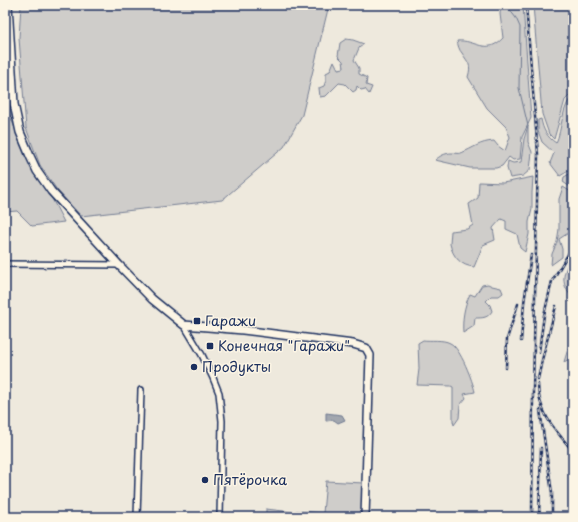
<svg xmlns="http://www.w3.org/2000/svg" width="578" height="522" viewBox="0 0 578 522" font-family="'Playpen Sans',sans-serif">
	<rect width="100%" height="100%" fill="#eee9dd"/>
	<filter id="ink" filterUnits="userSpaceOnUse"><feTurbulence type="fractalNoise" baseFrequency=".025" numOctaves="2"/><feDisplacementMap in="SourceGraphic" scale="8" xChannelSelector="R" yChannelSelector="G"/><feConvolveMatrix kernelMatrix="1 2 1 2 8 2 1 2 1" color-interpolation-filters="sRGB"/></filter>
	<g filter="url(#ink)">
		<path fill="#cfcdca" stroke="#757e94" d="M 21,5 L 329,5 L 302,115 L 284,147 L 222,200 L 81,216 L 57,190 L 40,165 L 26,128 L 19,38 Z
			M 501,5 L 523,5 L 531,118 L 522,137 L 520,159 L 513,160 L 509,157 L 502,166 L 496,168 L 470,168 L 435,160 C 440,156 445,153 452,153 C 456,153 458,154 461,153 C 474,148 479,142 494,141 L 498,146 L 505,151 L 510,137 L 506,127 L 487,108 L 468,77 C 472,64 468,63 462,53 C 459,50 458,45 457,41 C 475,39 486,56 503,38 L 500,14 Z
			M 533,5 L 573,5 L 573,92 L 565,100 L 554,139 L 549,134 L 542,114 Z
			M 346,39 L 353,40 L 364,44 L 359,48 L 354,60 L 359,68 L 359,74 L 367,78 L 366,85 L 372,87 L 369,94 L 365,89 L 361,90 L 357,86 L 356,90 L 353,92 L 345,84 L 339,83 L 326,96 L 320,97 L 319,88 L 324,86 L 326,80 L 326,73 L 330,71 L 334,61 L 338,69 L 344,68 L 343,61 L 338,56 L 340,43 Z
			M 5,82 L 9,113 L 25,155 L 47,189 L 64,222 L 32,226 L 17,211 L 5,212 Z
			M 573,96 L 573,168 L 560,176 L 550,163 L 554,153 L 542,142 L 538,131 L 538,120 L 541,119 C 543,130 547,137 556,143 C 562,130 562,104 573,96 Z
			M 528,126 L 528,142 L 532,152 L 530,170 L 523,176 L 510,178 L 507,168 L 508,161 L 513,163 L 521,162 L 524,139 Z
			M 573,172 L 573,189 L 563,182 L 564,177 Z
			M 533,177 L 532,193 L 532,209 L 529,222 L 529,234 L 525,252 L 520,248 L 517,234 L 506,229 L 506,221 L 501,219 L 493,228 L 495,240 L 483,245 L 474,267 C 461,266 453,257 450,244 C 450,240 451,235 451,231 L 467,229 L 473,225 L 469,204 L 478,198 L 479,182 L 503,183 Z
			M 563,187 L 573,193 L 573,230 L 559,239 L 562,249 L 562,257 L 551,265 L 552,254 L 557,242 L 559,229 L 559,199 Z
			M 573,255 L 573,298 C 558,282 564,271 573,255 Z
			M 488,284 L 492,286 L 501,288 L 503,293 L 499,296 L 491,296 L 486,301 L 490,305 L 492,311 C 488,318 483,318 475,318 L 474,326 L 463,333 C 462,320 464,306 470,294 L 475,296 L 482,285 Z
			M 573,332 L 573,357 L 564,362 Z
			M 423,340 C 430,341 443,339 450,343 C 460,347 473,382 475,392 L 464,394 L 466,398 L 460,405 L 459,418 L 454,425 L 453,421 L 453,387 L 451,386 L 417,385 L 419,369 L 418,343 Z
			M 326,481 L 363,483 L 362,517 L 296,517 L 296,511 L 323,513 Z
			M 266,509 L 292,512 L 292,517 L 266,517 Z"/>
		<path fill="#a2a7af" stroke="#6c778f" d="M 326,413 L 342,415 L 345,420 L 338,423 L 334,420 L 326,421 Z"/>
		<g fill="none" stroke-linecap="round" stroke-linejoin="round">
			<path stroke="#6c778f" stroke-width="1" d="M 509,5 L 509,9 L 516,18 L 520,27 L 519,88 L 528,126"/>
			<defs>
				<path id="minor" d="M 5,264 L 119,265
					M 184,325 L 202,355 L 213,378 L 219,393 L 222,421 L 220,517
					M 137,517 L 141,390"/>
				<path id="secondary" d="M 8,5 L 14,104 L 20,132 L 30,156 L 37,171 L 51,191 L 119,265 L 152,299 L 184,325 L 243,330 L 353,344 L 366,348 L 370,355 L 365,517"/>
			</defs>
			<use href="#minor" stroke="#1b2f5e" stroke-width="8"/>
			<use href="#secondary" stroke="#1b2f5e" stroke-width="10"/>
			<use href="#minor" stroke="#fcf5e5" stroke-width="5"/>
			<use href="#secondary" stroke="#fcf5e5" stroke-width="7"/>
			<defs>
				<path id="rail" d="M 526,5 L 538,154 L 533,391 L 532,517
					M 521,341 L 524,303 L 531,255
					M 539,352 L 544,315 L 552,281 L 573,246
					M 506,368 L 507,339 L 518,304
					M 538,379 L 542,360 L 556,306
					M 538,384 C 538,413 555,430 573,451
					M 540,410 L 552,493 L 552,517
					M 539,517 L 541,448"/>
			</defs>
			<use href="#rail" stroke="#1b2f5e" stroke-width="2.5"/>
			<use href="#rail" stroke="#fcf5e5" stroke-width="1" stroke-dasharray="3" stroke-linecap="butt"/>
		</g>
	</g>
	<g fill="#1b2f5e" stroke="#fcf5e5" stroke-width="1.5">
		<rect x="193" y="317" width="8" height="8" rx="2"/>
		<rect x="206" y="342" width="8" height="8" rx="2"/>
		<circle cx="194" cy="367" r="4"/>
		<circle cx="205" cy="480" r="4"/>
	</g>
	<g text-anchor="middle" stroke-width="3" stroke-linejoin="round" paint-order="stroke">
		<g font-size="14" fill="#1b2f5e" stroke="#fcf5e5" text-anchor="start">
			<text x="205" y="326">Гаражи</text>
			<text x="218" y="351">Конечная "Гаражи"</text>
			<text x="202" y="372">Продукты</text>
			<text x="213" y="485">Пятёрочка</text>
		</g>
	</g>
	<rect width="578" height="522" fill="none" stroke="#fcf5e5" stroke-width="20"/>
	<rect x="10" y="10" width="558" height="502" fill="none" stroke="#1b2f5e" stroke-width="1.5" filter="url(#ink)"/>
</svg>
